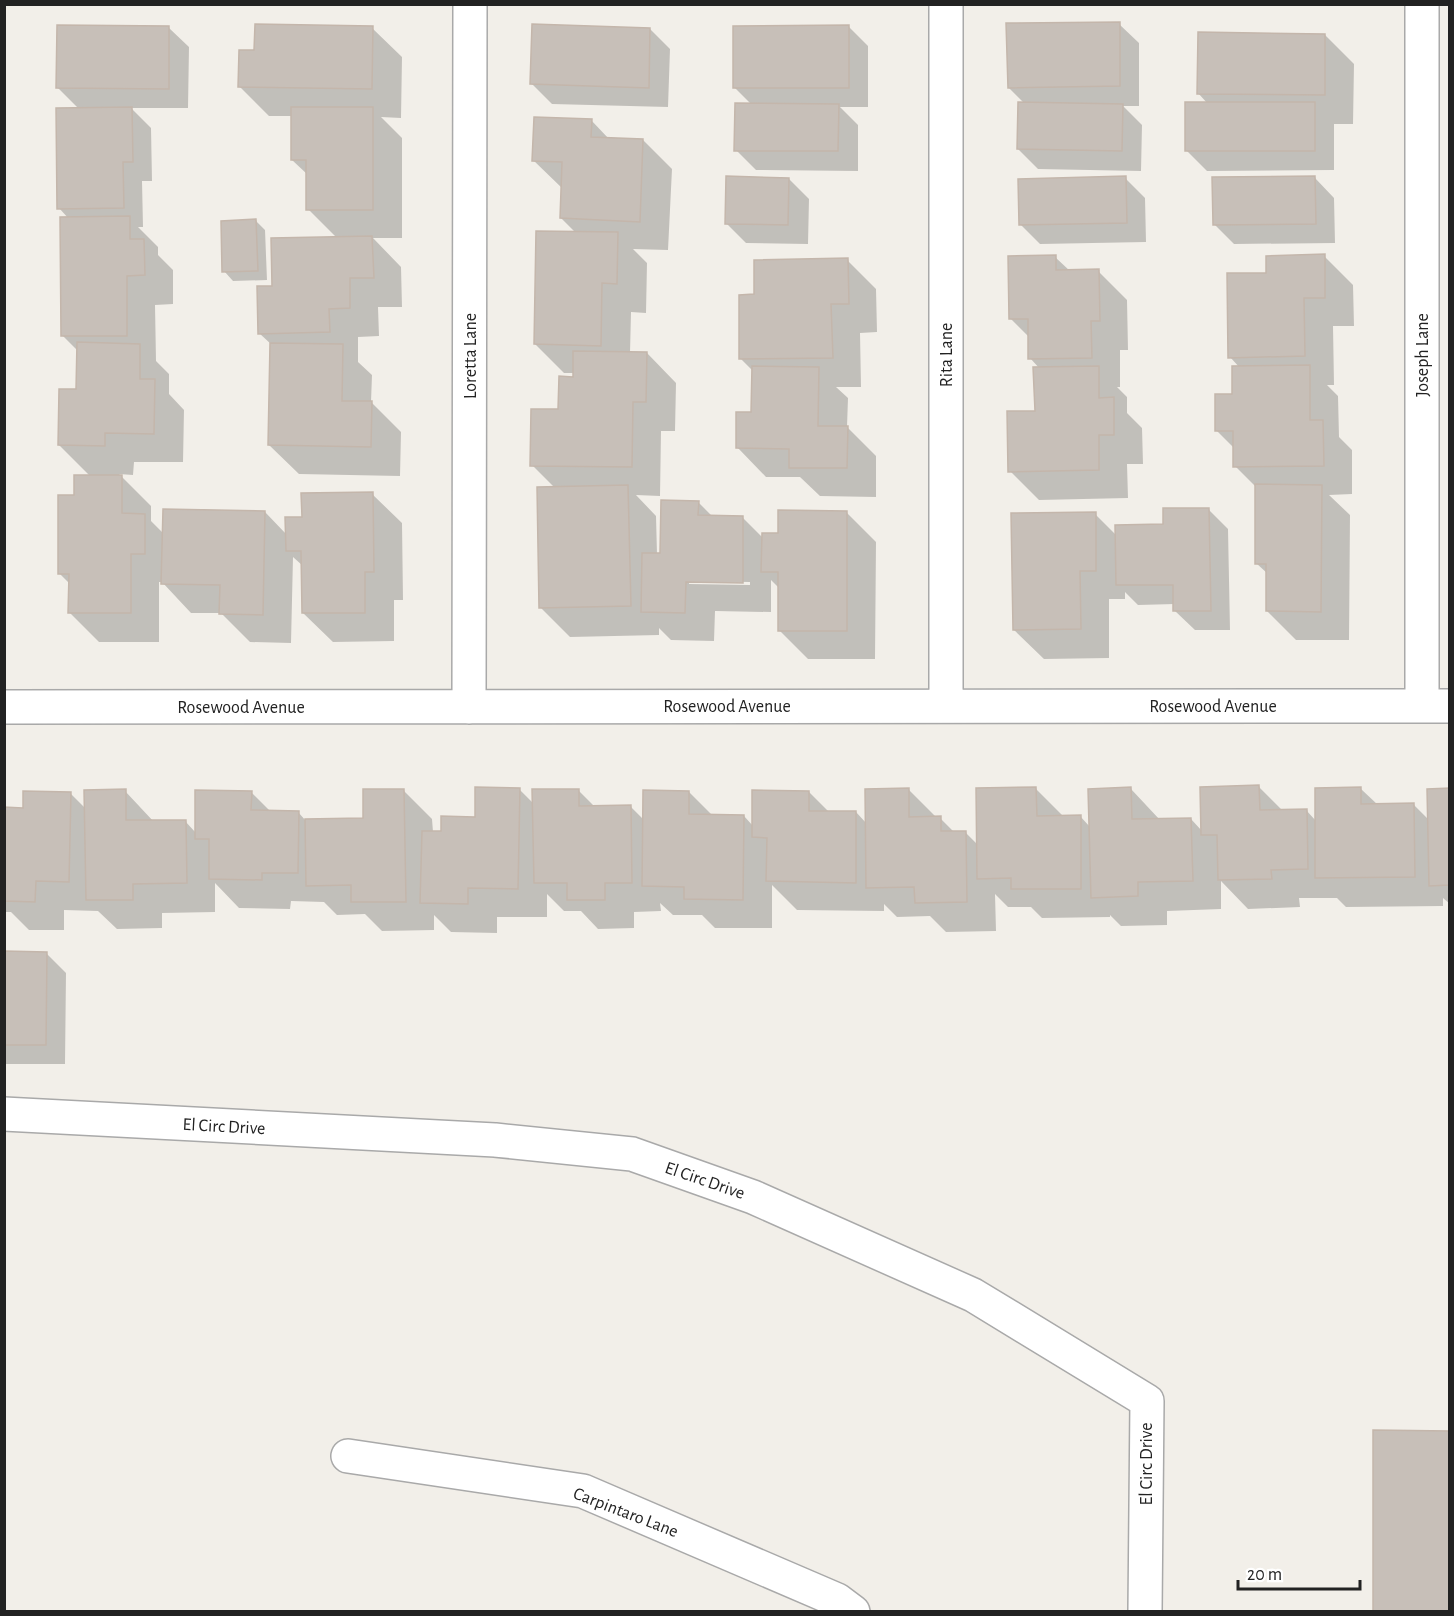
<svg xmlns="http://www.w3.org/2000/svg" width="1454" height="1616" viewBox="0 0 1454 1616" font-family="'Alegreya Sans',sans-serif">
	<rect width="100%" height="100%" fill="#f2efe9"/>
	<path fill="#0003" fill-rule="evenodd" d="M 1119,24 L 1139,43 L 1139,106 L 1123,106 L 1142,125 L 1141,171 L 1038,169 L 1018,149 L 1025,104 L 1009,88 Z
		M 848,26 L 868,46 L 868,107 L 840,107 L 858,125 L 858,171 L 756,170 L 736,150 L 752,105 L 735,88 Z
		M 169,28 L 189,47 L 188,108 L 131,108 L 151,128 L 152,181 L 142,181 L 143,227 L 138,227 L 158,247 L 158,255 L 173,270 L 173,304 L 155,305 L 156,361 L 169,374 L 169,394 L 184,410 L 183,462 L 134,462 L 133,475 L 119,474 L 151,506 L 151,521 L 164,534 L 265,512 L 287,535 L 303,519 L 372,494 L 402,523 L 403,600 L 394,600 L 394,641 L 333,642 L 303,613 L 303,566 L 293,557 L 291,643 L 250,642 L 221,613 L 191,613 L 162,582 L 159,582 L 159,642 L 99,642 L 70,613 L 70,584 L 59,573 L 75,497 L 91,477 L 59,445 L 78,391 L 78,351 L 63,336 L 69,219 L 59,208 L 79,109 L 58,88 Z
		M 372,28 L 402,57 L 401,118 L 381,117 L 402,138 L 402,238 L 373,238 L 401,267 L 402,307 L 378,307 L 379,336 L 358,337 L 358,362 L 372,375 L 371,402 L 401,432 L 400,476 L 299,474 L 269,445 L 272,345 L 259,333 L 274,287 L 337,238 L 308,209 L 308,175 L 292,160 L 292,116 L 269,116 L 240,87 L 255,51 Z
		M 650,29 L 670,49 L 668,107 L 552,104 L 532,84 Z
		M 1325,35 L 1354,64 L 1353,124 L 1334,124 L 1334,170 L 1207,171 L 1187,151 L 1208,104 L 1198,93 Z
		M 591,120 L 609,139 L 643,140 L 672,169 L 668,250 L 633,249 L 647,263 L 646,313 L 631,312 L 630,353 L 647,353 L 676,383 L 675,431 L 661,431 L 660,496 L 636,495 L 656,516 L 657,554 L 662,554 L 698,502 L 713,517 L 742,517 L 763,538 L 846,512 L 876,542 L 875,659 L 808,659 L 779,630 L 779,588 L 771,580 L 771,612 L 715,611 L 714,641 L 671,640 L 659,628 L 659,635 L 570,637 L 541,608 L 555,488 L 532,465 L 560,411 L 574,378 L 574,373 L 564,373 L 535,344 L 576,233 L 561,218 L 563,189 L 533,160 ZM 689,581 L 750,582 L 750,585 L 689,584 Z
		M 1125,178 L 1145,198 L 1146,242 L 1040,244 L 1020,224 Z
		M 1315,178 L 1334,198 L 1335,243 L 1234,244 L 1214,224 Z
		M 789,179 L 809,199 L 808,244 L 746,243 L 726,223 Z
		M 256,221 L 265,230 L 267,280 L 233,281 L 224,271 Z
		M 1324,256 L 1353,285 L 1354,326 L 1333,326 L 1334,385 L 1327,385 L 1338,396 L 1339,437 L 1352,450 L 1352,494 L 1329,495 L 1350,515 L 1349,640 L 1296,640 L 1267,611 L 1268,574 L 1256,563 L 1257,488 L 1235,466 L 1234,448 L 1216,430 L 1234,395 L 1240,368 L 1230,357 L 1267,274 Z
		M 1055,257 L 1070,271 L 1098,271 L 1127,300 L 1128,350 L 1120,350 L 1120,387 L 1117,387 L 1127,397 L 1127,413 L 1142,428 L 1143,464 L 1127,464 L 1128,498 L 1039,500 L 1010,471 L 1036,412 L 1040,369 L 1030,358 L 1029,337 L 1011,319 Z
		M 847,260 L 876,289 L 877,332 L 860,333 L 861,387 L 836,387 L 848,398 L 847,427 L 876,456 L 876,497 L 820,496 L 800,477 L 766,477 L 737,447 L 753,414 L 753,371 L 741,359 L 756,296 Z
		M 1208,509 L 1228,529 L 1230,630 L 1195,630 L 1175,611 L 1175,604 L 1138,605 L 1125,592 L 1125,599 L 1109,599 L 1109,658 L 1044,659 L 1014,630 L 1095,514 L 1117,536 L 1165,525 Z
		M 1259,787 L 1283,811 L 1306,810 L 1316,821 L 1361,789 L 1378,805 L 1414,805 L 1429,820 L 1450,789 L 1450,904 L 1443,898 L 1443,906 L 1346,907 L 1337,898 L 1299,898 L 1300,907 L 1248,909 L 1221,881 L 1221,909 L 1167,911 L 1167,925 L 1121,926 L 1110,915 L 1110,917 L 1042,918 L 1031,907 L 1008,907 L 995,894 L 996,931 L 946,932 L 930,916 L 897,917 L 884,904 L 884,911 L 797,910 L 772,885 L 772,928 L 715,928 L 702,915 L 673,915 L 660,903 L 661,911 L 634,912 L 634,928 L 598,929 L 581,911 L 564,911 L 547,894 L 547,917 L 497,917 L 497,933 L 451,932 L 434,915 L 434,930 L 382,931 L 365,914 L 337,915 L 324,902 L 291,901 L 290,909 L 239,908 L 215,883 L 215,912 L 162,913 L 162,928 L 117,929 L 98,911 L 64,910 L 64,930 L 29,930 L 11,912 L 4,912 L 4,809 L 24,809 L 70,793 L 86,809 L 125,791 L 154,822 L 185,821 L 196,833 L 251,792 L 271,812 L 298,812 L 306,821 L 365,820 L 403,790 L 432,819 L 433,832 L 443,833 L 476,819 L 519,789 L 534,804 L 578,790 L 595,807 L 630,806 L 644,820 L 689,792 L 713,816 L 744,816 L 753,826 L 809,792 L 829,812 L 856,812 L 867,824 L 908,789 L 937,818 L 940,818 L 954,832 L 965,832 L 979,846 L 1036,789 L 1064,817 L 1080,816 L 1090,827 L 1131,789 L 1160,820 L 1191,819 L 1202,831 Z
		M 4,953 L 46,953 L 66,973 L 65,1064 L 4,1064 Z"/>
	<path fill="#c7bfb8" stroke="#c4b6ab" stroke-width="1.5" d="M 1120,22 L 1120,86 L 1008,88 L 1006,23 Z
		M 255,24 L 373,26 L 372,89 L 238,87 L 239,50 L 254,50 Z
		M 532,24 L 650,28 L 649,88 L 530,84 Z
		M 57,25 L 169,26 L 169,89 L 56,88 Z
		M 849,25 L 849,88 L 733,88 L 733,26 Z
		M 1198,32 L 1325,34 L 1325,95 L 1197,94 Z
		M 1018,102 L 1123,104 L 1122,151 L 1017,149 Z
		M 1185,102 L 1315,102 L 1315,151 L 1185,151 Z
		M 735,103 L 839,104 L 838,151 L 734,151 Z
		M 132,107 L 133,162 L 123,162 L 124,208 L 57,209 L 56,108 Z
		M 291,107 L 373,107 L 373,210 L 306,210 L 306,160 L 291,160 Z
		M 534,117 L 592,119 L 591,137 L 643,139 L 640,222 L 560,218 L 562,162 L 532,161 Z
		M 726,176 L 789,178 L 788,225 L 725,224 Z
		M 1126,176 L 1127,223 L 1019,225 L 1018,179 Z
		M 1315,176 L 1316,224 L 1213,225 L 1212,177 Z
		M 130,216 L 130,239 L 144,239 L 145,275 L 127,276 L 127,336 L 61,336 L 60,217 Z
		M 256,219 L 258,271 L 222,272 L 221,221 Z
		M 536,231 L 618,232 L 617,284 L 602,283 L 601,346 L 534,344 Z
		M 372,236 L 374,278 L 350,278 L 350,308 L 329,309 L 330,332 L 258,334 L 257,286 L 272,286 L 271,238 Z
		M 1325,254 L 1325,298 L 1304,298 L 1305,356 L 1228,358 L 1227,273 L 1266,273 L 1266,256 Z
		M 1056,255 L 1056,270 L 1099,269 L 1100,321 L 1091,321 L 1092,358 L 1028,359 L 1028,319 L 1009,319 L 1008,256 Z
		M 848,258 L 849,304 L 831,304 L 833,358 L 739,359 L 739,295 L 754,294 L 754,260 Z
		M 77,342 L 140,344 L 140,379 L 155,379 L 154,434 L 105,433 L 105,446 L 58,445 L 59,389 L 76,389 Z
		M 270,343 L 343,344 L 342,401 L 372,401 L 371,447 L 268,445 Z
		M 573,351 L 647,352 L 646,402 L 633,402 L 632,467 L 530,466 L 531,409 L 558,409 L 559,376 L 573,377 Z
		M 1310,365 L 1310,420 L 1323,420 L 1324,466 L 1233,467 L 1233,431 L 1215,431 L 1215,394 L 1232,394 L 1232,366 Z
		M 752,366 L 819,367 L 818,426 L 848,426 L 847,468 L 789,468 L 789,449 L 736,448 L 736,412 L 751,412 Z
		M 1099,366 L 1099,398 L 1114,397 L 1114,435 L 1099,435 L 1099,470 L 1008,472 L 1007,411 L 1035,411 L 1033,367 Z
		M 74,475 L 122,475 L 122,513 L 145,514 L 145,554 L 131,554 L 131,613 L 68,613 L 69,574 L 58,574 L 58,495 L 74,495 Z
		M 1255,484 L 1322,485 L 1321,612 L 1266,611 L 1266,564 L 1255,564 Z
		M 628,485 L 631,606 L 539,608 L 537,487 Z
		M 373,492 L 374,572 L 365,572 L 365,613 L 302,613 L 301,551 L 286,551 L 285,517 L 302,517 L 301,493 Z
		M 661,500 L 699,501 L 698,515 L 743,516 L 743,583 L 686,582 L 685,613 L 641,612 L 642,553 L 660,553 Z
		M 1163,508 L 1209,508 L 1211,611 L 1173,611 L 1173,585 L 1116,585 L 1115,525 L 1163,524 Z
		M 163,509 L 265,511 L 263,615 L 219,614 L 220,585 L 161,584 Z
		M 778,510 L 847,511 L 847,631 L 778,631 L 778,572 L 761,572 L 762,533 L 778,533 Z
		M 1096,512 L 1096,571 L 1080,571 L 1081,629 L 1013,630 L 1011,513 Z
		M 1259,785 L 1260,810 L 1307,809 L 1308,869 L 1271,870 L 1272,879 L 1218,880 L 1217,835 L 1201,835 L 1200,787 Z
		M 475,787 L 520,788 L 518,889 L 468,888 L 468,904 L 420,903 L 422,831 L 441,831 L 441,816 L 475,817 Z
		M 1036,787 L 1037,816 L 1081,815 L 1081,889 L 1011,889 L 1011,878 L 977,879 L 976,788 Z
		M 1131,787 L 1132,819 L 1191,818 L 1193,881 L 1138,882 L 1138,896 L 1091,898 L 1088,789 Z
		M 1361,787 L 1361,804 L 1414,803 L 1415,877 L 1315,878 L 1315,788 Z
		M 909,788 L 909,817 L 941,816 L 941,831 L 966,831 L 967,902 L 915,903 L 914,887 L 866,888 L 865,789 Z
		M 1450,788 L 1450,885 L 1429,886 L 1427,789 Z
		M 126,789 L 126,820 L 186,820 L 187,883 L 133,884 L 133,900 L 86,900 L 84,790 Z
		M 363,789 L 404,789 L 406,902 L 351,902 L 351,885 L 306,886 L 305,819 L 363,818 Z
		M 532,789 L 579,789 L 579,806 L 631,805 L 632,883 L 605,883 L 605,900 L 567,900 L 567,883 L 534,883 Z
		M 195,790 L 252,791 L 251,810 L 299,811 L 298,873 L 262,873 L 262,880 L 209,879 L 209,839 L 195,839 Z
		M 643,790 L 689,791 L 689,814 L 744,815 L 743,900 L 684,899 L 684,887 L 642,886 Z
		M 752,790 L 809,791 L 809,811 L 856,811 L 856,883 L 766,881 L 767,838 L 752,837 Z
		M 23,791 L 71,792 L 69,882 L 36,881 L 35,902 L 4,901 L 4,807 L 23,808 Z
		M 4,951 L 47,952 L 46,1045 L 4,1045 Z
		M 1373,1430 L 1450,1431 L 1450,1612 L 1373,1612 Z"/>
	<g fill="none" stroke-linecap="round" stroke-linejoin="round">
		<defs>
			<path id="street" d="M 946,4 L 946,706
				M 1422,4 L 1422,706
				M 4,707 L 1450,706
				M 469,707 L 470,4
				M 4,1114 L 495,1140 L 632,1154 L 753,1197 L 973,1295 L 1147,1401 L 1145,1612
				M 348,1456 L 583,1491 L 837,1600 L 853,1612"/>
		</defs>
		<use href="#street" stroke="#a9a9a9" stroke-width="36"/>
		<use href="#street" stroke="#fff" stroke-width="33"/>
	</g>
	<g text-anchor="middle" stroke-width="4.5" stroke-linejoin="round" paint-order="stroke">
		<g font-size="18" fill="#222" stroke="#fff">
			<text transform="translate(946 355) rotate(-90)" y="6">Rita Lane</text>
			<text transform="translate(1422 355) rotate(-90)" y="6">Joseph Lane</text>
			<text transform="translate(470 356) rotate(-90)" y="6">Loretta Lane</text>
			<text x="727" y="712">Rosewood Avenue</text>
			<text x="1213" y="712">Rosewood Avenue</text>
			<text x="241" y="713">Rosewood Avenue</text>
			<text transform="translate(224 1126) rotate(3)" y="6">El Circ Drive</text>
			<text transform="translate(705 1180) rotate(19)" y="6">El Circ Drive</text>
			<text transform="translate(1146 1464) rotate(-90)" y="6">El Circ Drive</text>
			<text transform="translate(626 1512) rotate(21)" y="6">Carpintaro Lane</text>
		</g>
	</g>
	<rect width="1454" height="1616" fill="none" stroke="#222222" stroke-width="12"/>
	<path d="M1238 1580v9h122v-9" fill="none" stroke="#222222" stroke-width="3"/>
	<text x="1247" y="1580" font-size="18" fill="#222222" stroke="#ffffff" stroke-width="4.5" paint-order="stroke">20 m</text>
</svg>
